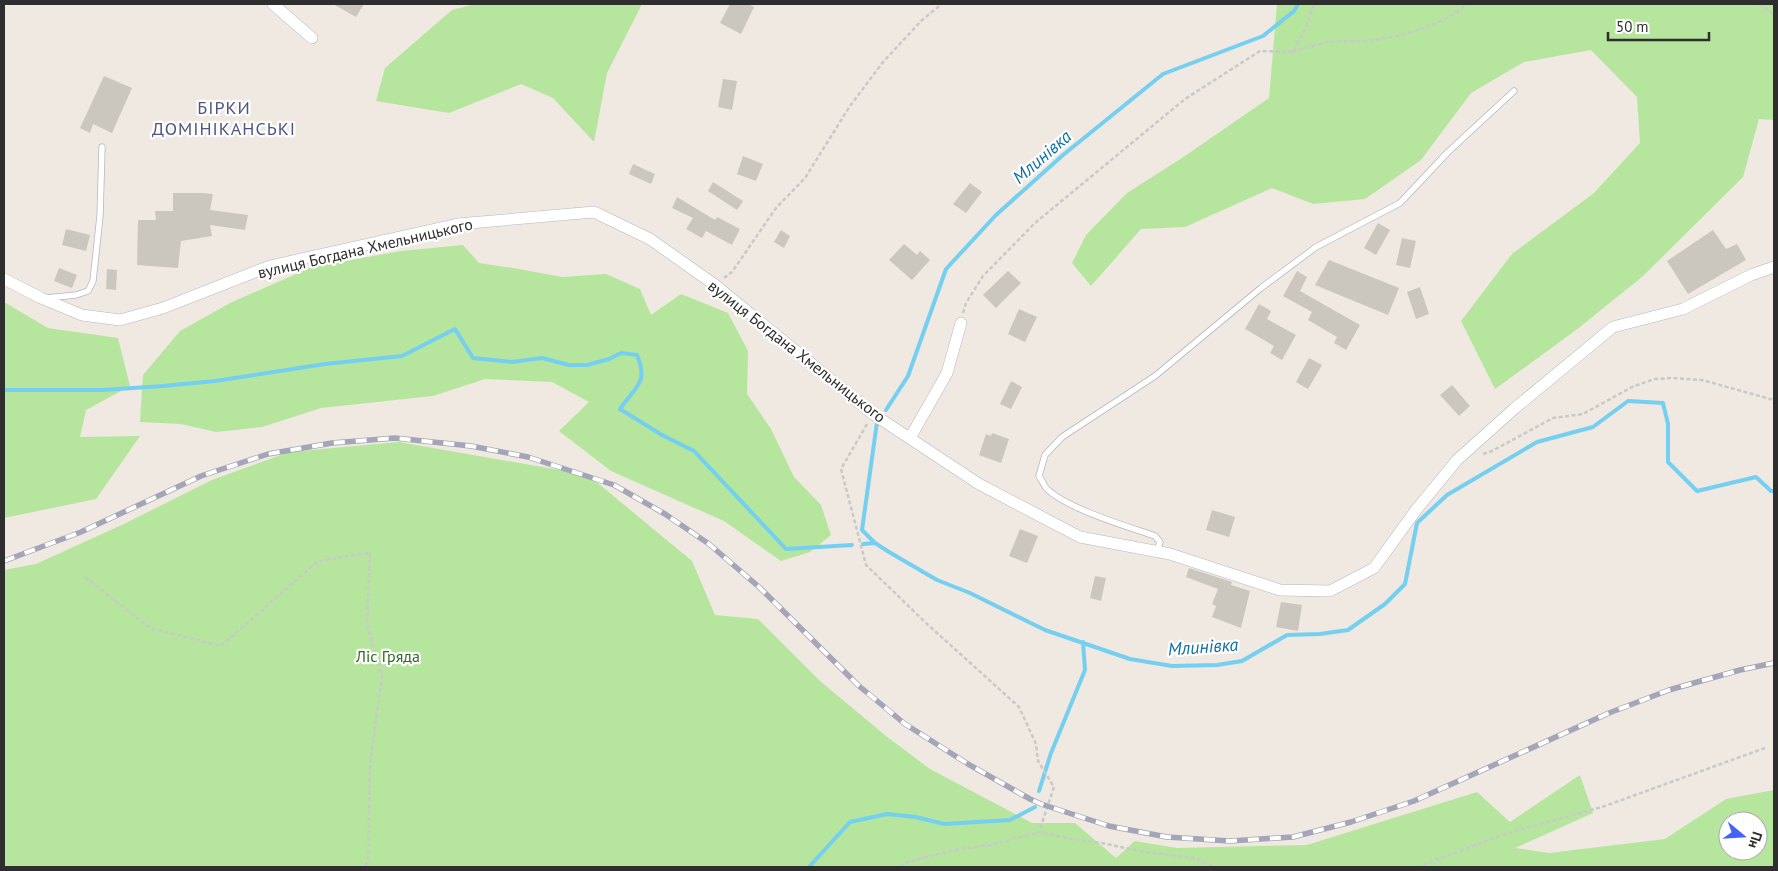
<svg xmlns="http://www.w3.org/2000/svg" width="1778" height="871" viewBox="0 0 1778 871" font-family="'PT Sans',sans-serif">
	<rect width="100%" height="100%" fill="#efe9e1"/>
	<path fill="#b6e59e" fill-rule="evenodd" d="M 475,4 L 642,4 L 607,73 L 594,142 L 553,98 L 521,84 L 449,113 L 376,101 L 385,68 L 452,10 Z
		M 1277,4 L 1774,4 L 1774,120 L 1759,119 L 1743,177 L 1642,277 L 1576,330 L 1495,389 L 1461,321 L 1512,254 L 1594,193 L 1640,143 L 1637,97 L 1591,50 L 1524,62 L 1471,93 L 1421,160 L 1365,199 L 1313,204 L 1272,188 L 1185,227 L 1141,229 L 1091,286 L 1072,263 L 1086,235 L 1127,193 L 1182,158 L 1269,98 Z
		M 463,245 L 479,263 L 519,269 L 562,277 L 606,274 L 640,289 L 651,315 L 681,294 L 728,313 L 748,351 L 747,394 L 771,429 L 794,477 L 821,505 L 831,535 L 810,552 L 781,561 L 724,521 L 611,471 L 559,431 L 589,402 L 552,382 L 485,379 L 433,396 L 321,408 L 262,427 L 216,432 L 181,424 L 140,422 L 143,375 L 180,331 L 232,302 L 312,267 L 401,251 Z
		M 4,302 L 48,328 L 118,338 L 130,386 L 86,410 L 80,437 L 140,436 L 96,499 L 4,518 Z
		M 399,442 L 588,475 L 692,561 L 715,615 L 758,619 L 820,681 L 886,736 L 930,769 L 1032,823 L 1075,823 L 1116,858 L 1135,841 L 1177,848 L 1307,845 L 1477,792 L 1510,822 L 1580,775 L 1593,813 L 1515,848 L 1549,853 L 1665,839 L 1726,799 L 1774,790 L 1774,867 L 4,867 L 4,570 L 36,564 L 126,523 L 212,480 L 289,452 ZM 1728,821 L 1758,821 L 1758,851 L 1728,851 Z"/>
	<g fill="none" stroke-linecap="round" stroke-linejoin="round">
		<path stroke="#75cff0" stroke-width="4" d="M 4,390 L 103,390 L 163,386 L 215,381 L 325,364 L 402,356 L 455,329 L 473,358 L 512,362 L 542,358 L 569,365 L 587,365 L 609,359 L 621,353 L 637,355 C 649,383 635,387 620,409 L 662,435 L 694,451 L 786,549 L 852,545
			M 886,410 L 908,376 L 946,269 L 996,215 L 1063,155 L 1163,74 L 1263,36 L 1294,11 L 1298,4
			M 877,422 L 862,530 L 875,543 L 889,552 L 937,580 L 970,593 L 1045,630 L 1130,659 L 1172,666 L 1217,665 L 1242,661 L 1287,635 L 1320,634 L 1348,630 L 1385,604 L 1405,584 L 1417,523 L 1447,495 L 1537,442 L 1593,427 L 1628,401 L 1663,403 L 1668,424 L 1668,462 L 1697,491 L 1756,477 L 1771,491 L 1774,491
			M 863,544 L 875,543
			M 1039,791 L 1051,753 L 1085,670 L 1083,642
			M 809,867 L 850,822 L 887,814 L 916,817 L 944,824 L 1010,820 L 1035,807"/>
	</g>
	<path fill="#cbc7bf" d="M 333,4 L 364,4 L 356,17 Z
		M 730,4 L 748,4 L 754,7 L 741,34 L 720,23 Z
		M 104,76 L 132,88 L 112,133 L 93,124 L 90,133 L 80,128 Z
		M 723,79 L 737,81 L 732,110 L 718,107 Z
		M 743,156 L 763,164 L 756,181 L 737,174 Z
		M 633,164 L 655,174 L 651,184 L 629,174 Z
		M 713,182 L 743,201 L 737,210 L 708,191 Z
		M 970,183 L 982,192 L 966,213 L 953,204 Z
		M 173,193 L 202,193 L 213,194 L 210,210 L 248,215 L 245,230 L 210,225 L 212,236 L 181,241 L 178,268 L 137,265 L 138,220 L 156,220 L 155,211 L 173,211 Z
		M 677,197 L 715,220 L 717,217 L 740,229 L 732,245 L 706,231 L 702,238 L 686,229 L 693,218 L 672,208 Z
		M 1378,223 L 1390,230 L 1376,255 L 1364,248 Z
		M 66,229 L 90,235 L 86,251 L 62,245 Z
		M 781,230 L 790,236 L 784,248 L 774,242 Z
		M 1713,230 L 1726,249 L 1737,244 L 1746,260 L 1688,294 L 1667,261 Z
		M 1402,238 L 1416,241 L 1410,268 L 1396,265 Z
		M 904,244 L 917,255 L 920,251 L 930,260 L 912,280 L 889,260 Z
		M 1329,260 L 1399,288 L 1388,315 L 1315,285 Z
		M 59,268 L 77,275 L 72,288 L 54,281 Z
		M 107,269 L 117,270 L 116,290 L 106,289 Z
		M 1008,271 L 1021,283 L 996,308 L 983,295 Z
		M 1297,271 L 1307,277 L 1300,291 L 1360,325 L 1346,350 L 1334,343 L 1337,337 L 1308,320 L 1312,312 L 1283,296 Z
		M 1420,287 L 1429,314 L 1416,319 L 1407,292 Z
		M 1259,304 L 1271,311 L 1267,319 L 1296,335 L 1282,360 L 1270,353 L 1274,346 L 1245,329 Z
		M 1019,309 L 1037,317 L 1025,342 L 1008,334 Z
		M 1309,358 L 1322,365 L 1308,389 L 1296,382 Z
		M 1011,381 L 1022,387 L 1011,409 L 1000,404 Z
		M 1452,385 L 1470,406 L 1459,416 L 1440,395 Z
		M 992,433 L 1009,439 L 1001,463 L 979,455 L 986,434 L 991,436 Z
		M 1212,510 L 1235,517 L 1229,537 L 1206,530 Z
		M 1020,529 L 1038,536 L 1027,563 L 1009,556 Z
		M 1189,568 L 1232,582 L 1231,585 L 1250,591 L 1241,628 L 1212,617 L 1216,606 L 1212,604 L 1218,589 L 1186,577 Z
		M 1095,576 L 1106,578 L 1101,601 L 1090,598 Z
		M 1281,602 L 1302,605 L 1298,631 L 1276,627 Z"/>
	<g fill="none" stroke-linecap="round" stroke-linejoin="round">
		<defs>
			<path id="lane" d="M 46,298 L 76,295 L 88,291 L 93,281 L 100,216 L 102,147
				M 1157,551 L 1160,542 L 1155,536 C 1126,526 1068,509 1047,489 C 1044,486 1042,480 1039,476 L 1045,455 L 1062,437 L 1155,376 L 1261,288 L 1316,247 L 1400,203 L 1448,152 L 1514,91"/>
			<path id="street" d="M 273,4 L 312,38
				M 4,279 L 41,298 L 82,315 L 120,320 L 163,308 L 270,266 L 458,224 L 594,212 L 650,239 L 715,285 L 873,414 L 979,484 L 1080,537 L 1170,554 L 1280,590 L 1330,591 L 1374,568 L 1416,510 L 1457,460 L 1515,408 L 1613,327 L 1683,309 L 1751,275 L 1774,267
				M 910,438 L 947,373 L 961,323"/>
		</defs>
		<use href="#lane" stroke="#b4b7c1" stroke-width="7"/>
		<use href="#street" stroke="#b4b7c1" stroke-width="12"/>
		<path stroke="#c9c9c9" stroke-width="2.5" stroke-dasharray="4 2.5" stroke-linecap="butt" d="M 1759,4 L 1774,15
			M 1293,52 C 1305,48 1318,44 1330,42 C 1341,40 1353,42 1365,41 C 1396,38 1444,26 1467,4
			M 724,278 L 732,272 L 776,208 L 805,178 L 850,106 L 883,62 L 922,20 L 942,4
			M 963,313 L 966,303 L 983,276 L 1035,223 L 1185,99 L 1260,51 L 1293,52 L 1308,23 L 1314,4
			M 867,424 L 841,469 L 866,565 L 926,623 L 1019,707 L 1036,744 L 1038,761 L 1054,787 L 1039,832 L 1077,840 L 1102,843 L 1144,852 L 1193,858 L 1215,867
			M 1483,454 L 1492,451 L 1553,418 L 1583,414 L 1632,387 L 1654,379 L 1672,378 L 1702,380 L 1774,400
			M 85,577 L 150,628 L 221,646 L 318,561 L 370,553 L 367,624 L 382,676 L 370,766 L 368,862 L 364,867
			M 900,867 L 904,863 L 953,850 L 991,845 L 1039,832
			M 1417,867 L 1502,835 L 1605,806 L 1765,748"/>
		<use href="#lane" stroke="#fff" stroke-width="5.5"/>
		<use href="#street" stroke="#fff" stroke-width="11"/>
		<defs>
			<path id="rail" d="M 4,561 L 81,532 L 201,476 L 268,454 L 332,443 L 395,438 L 471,446 L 528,457 L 614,485 L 665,514 L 709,544 L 759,587 L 859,686 L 905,724 L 968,764 L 1030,799 L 1041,804 L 1109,826 L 1167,837 L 1230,841 L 1293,837 L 1351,822 L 1414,801 L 1609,713 L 1669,690 L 1740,670 L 1774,663"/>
		</defs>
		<use href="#rail" stroke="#a3a6b8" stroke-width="5.5"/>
		<use href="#rail" stroke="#fff" stroke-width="4" stroke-dasharray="11" stroke-linecap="butt"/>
	</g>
	<g text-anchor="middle" stroke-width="4.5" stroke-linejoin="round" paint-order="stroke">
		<g font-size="16" fill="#2e2e2e" stroke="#fff">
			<text transform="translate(365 248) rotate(-13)" y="6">вулиця Богдана Хмельницького</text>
			<text transform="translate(797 351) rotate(38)" y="6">вулиця Богдана Хмельницького</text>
		</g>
		<g font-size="16" fill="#2c6e1b" stroke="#fff">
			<text x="388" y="662">Ліс Гряда</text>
		</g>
		<g font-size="18" letter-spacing="1" fill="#4d5680" stroke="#fff">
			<text x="224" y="114">БІРКИ<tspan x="224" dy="21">ДОМІНІКАНСЬКІ</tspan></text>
		</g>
		<g font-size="18" font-style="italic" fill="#0d6fa3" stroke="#fff">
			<text transform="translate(1042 157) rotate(-41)" y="6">Млинівка</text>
			<text transform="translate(1203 647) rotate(-4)" y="6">Млинівка</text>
		</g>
	</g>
	<rect width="1778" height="871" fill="none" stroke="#2e2e2e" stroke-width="10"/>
	<g transform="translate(1743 836) rotate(108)"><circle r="24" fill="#ffffff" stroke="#ababab"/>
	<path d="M0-4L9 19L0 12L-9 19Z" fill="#4264fb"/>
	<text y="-8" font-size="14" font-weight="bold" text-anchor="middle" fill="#2e2e2e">Пн</text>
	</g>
	<path d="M1608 32v8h101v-8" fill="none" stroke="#2e2e2e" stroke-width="2.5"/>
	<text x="1616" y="32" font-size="15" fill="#2e2e2e" stroke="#ffffff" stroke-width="4" paint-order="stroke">50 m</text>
</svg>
